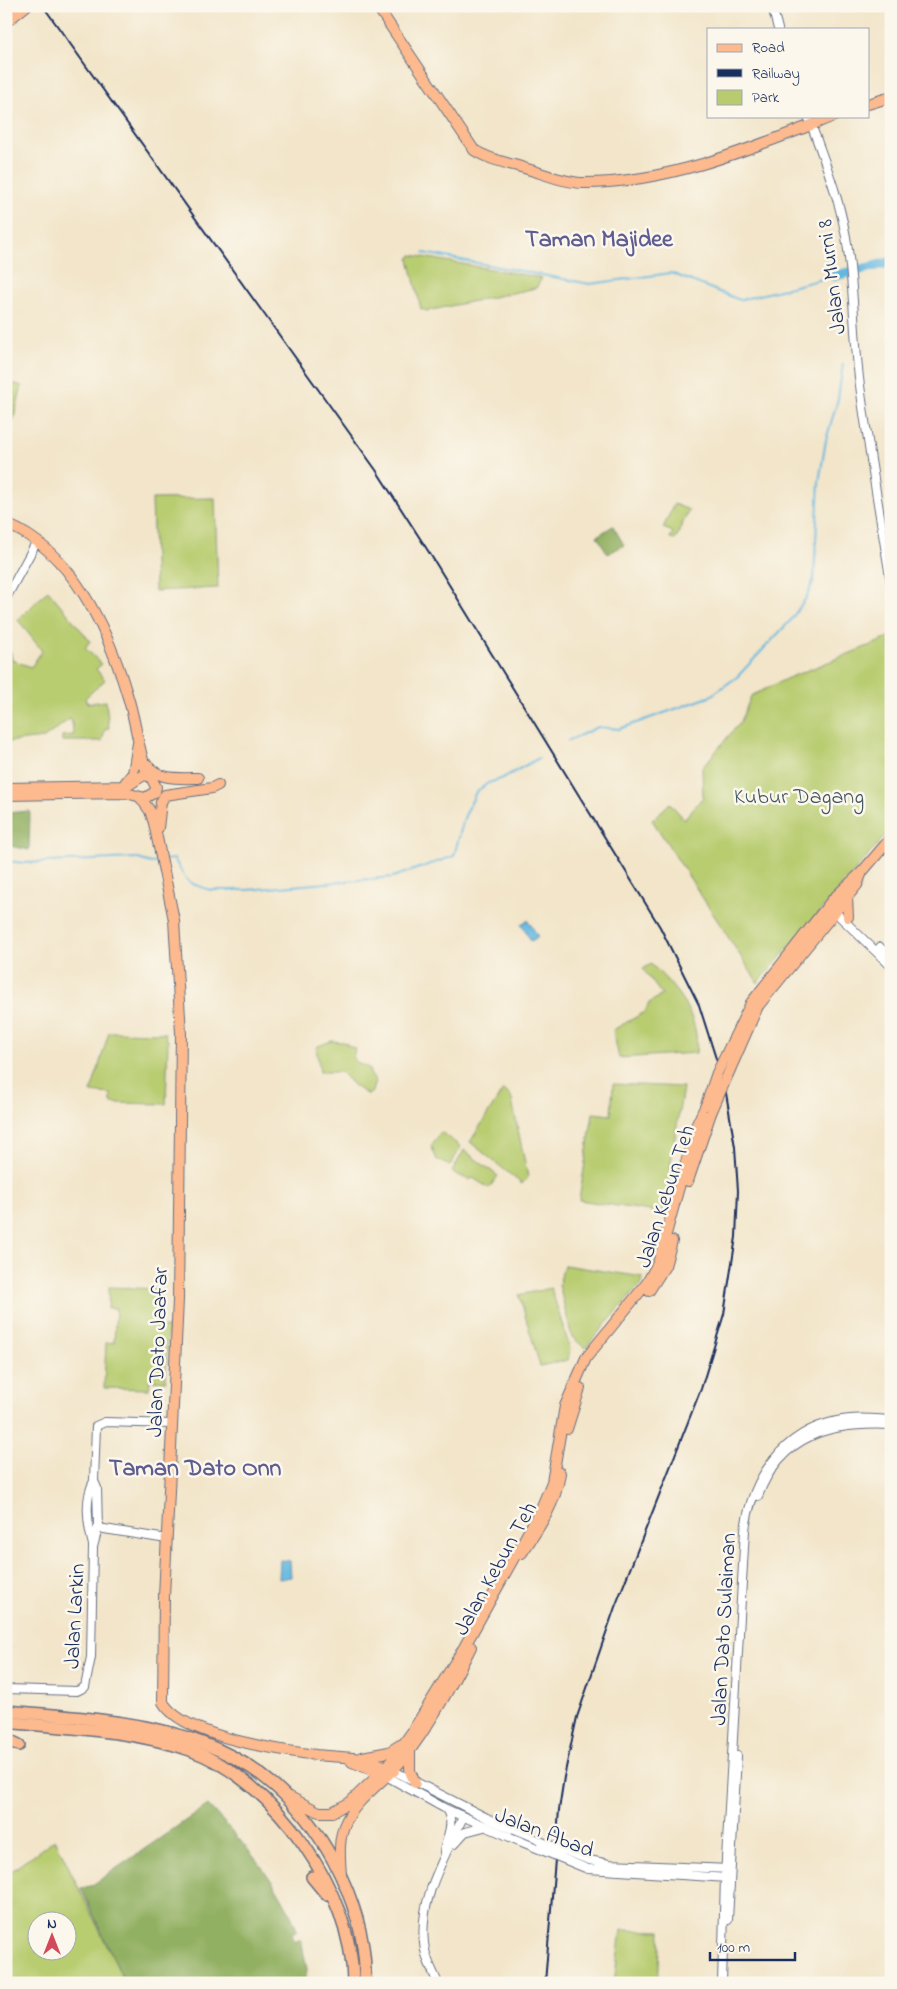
<svg xmlns="http://www.w3.org/2000/svg" width="897" height="1989" viewBox="0 0 897 1989" font-family="'Indie Flower',sans-serif">
	<rect width="100%" height="100%" fill="#fbf7ec"/>
	<filter id="ink" filterUnits="userSpaceOnUse"><feTurbulence type="fractalNoise" baseFrequency=".02" numOctaves="2"/><feDisplacementMap in="SourceGraphic" scale="10" xChannelSelector="R" yChannelSelector="G"/><feConvolveMatrix kernelMatrix="1 2 1 2 8 2 1 2 1" color-interpolation-filters="sRGB"/></filter>
	<filter id="wash" filterUnits="userSpaceOnUse"><feTurbulence type="fractalNoise" baseFrequency=".0096" numOctaves="4" result="noise"/><feDisplacementMap in="SourceGraphic" scale="20" xChannelSelector="R" yChannelSelector="G"/><feGaussianBlur stdDeviation="1.12" result="paint"/><feColorMatrix in="noise" values="0 0 0 0 0 0 0 0 0 0 0 0 0 0 0 0 0 1.4 0 .05"/><feComposite in="paint" operator="in"/></filter>
	<g filter="url(#wash)">
		<rect width="100%" height="100%" fill="#f2e5c9"/>
		<path fill="#b8cc6f" stroke="#6a7e66" fill-rule="evenodd" d="M 412,255 L 542,278 L 536,288 L 427,311 L 421,309 L 409,259 Z
			M 6,381 L 22,386 L 7,444 L 6,443 Z
			M 215,498 L 218,588 L 155,591 L 152,499 Z
			M 674,504 L 689,510 L 675,540 L 670,538 L 673,532 L 663,528 Z
			M 48,590 L 90,641 L 85,648 L 102,664 L 96,669 L 105,680 L 85,698 L 87,703 L 106,701 L 109,728 L 105,729 L 102,741 L 62,741 L 62,736 L 74,735 L 71,718 L 44,738 L 6,742 L 6,652 L 11,652 L 12,660 L 31,667 L 42,651 L 18,620 Z
			M 891,637 L 891,829 L 758,983 L 652,820 L 670,803 L 684,819 L 703,797 L 702,768 L 741,721 L 751,696 L 788,678 Z
			M 651,964 C 675,987 701,1016 696,1053 L 619,1058 L 613,1030 L 645,1012 L 649,1003 L 662,995 L 643,969 Z
			M 109,1032 L 165,1033 L 166,1039 L 168,1040 L 166,1104 L 111,1103 L 111,1094 L 91,1092 Z
			M 331,1041 L 343,1042 L 355,1049 L 353,1057 L 355,1061 L 370,1069 L 370,1074 L 375,1080 L 372,1092 L 368,1095 L 354,1086 L 341,1072 L 320,1072 L 316,1047 Z
			M 613,1084 L 683,1087 L 663,1213 L 579,1200 L 593,1113 L 611,1115 Z
			M 503,1090 L 511,1096 L 528,1177 L 522,1184 L 470,1142 Z
			M 441,1132 L 461,1147 L 450,1166 L 437,1160 L 431,1146 Z
			M 464,1150 L 498,1176 L 489,1188 L 473,1178 L 469,1180 L 452,1172 Z
			M 564,1265 L 643,1277 L 640,1285 L 585,1348 L 572,1337 L 559,1285 Z
			M 109,1287 L 159,1289 L 157,1327 L 168,1328 L 166,1381 L 150,1380 L 149,1389 L 104,1388 L 106,1343 L 114,1342 L 116,1308 L 108,1308 Z
			M 551,1288 L 570,1349 L 568,1360 L 540,1366 L 519,1295 Z
			M 55,1839 L 125,1983 L 6,1983 L 6,1875 ZM 38,1922 L 68,1922 L 68,1952 L 38,1952 Z
			M 621,1930 L 661,1931 L 658,1983 L 614,1983 Z"/>
		<path fill="#92b062" stroke="#567060" d="M 613,526 L 624,545 L 608,554 L 597,536 Z
			M 30,811 L 29,850 L 6,845 L 6,813 Z
			M 208,1805 C 243,1843 279,1881 297,1930 L 292,1933 L 294,1940 L 301,1940 L 307,1969 L 306,1983 L 125,1983 L 81,1888 L 91,1886 Z"/>
		<path fill="#64b8e0" stroke="#40749f" d="M 528,920 L 538,937 L 531,941 L 521,924 Z
			M 280,1560 L 290,1561 L 291,1577 L 279,1579 Z"/>
		<g fill="none" stroke-linecap="round" stroke-linejoin="round">
			<path stroke="#64b8e0" stroke-width="2" d="M 424,253 L 590,284 L 671,273 L 740,300 L 834,276
				M 568,741 L 598,727 L 619,729 L 709,697 L 737,677 L 790,621 L 806,598 L 814,579 L 819,482 L 826,440 L 838,399 L 843,364
				M 165,860 L 174,859 L 186,879 L 193,884 L 210,890 L 247,890 L 393,877 L 454,856 L 464,818 L 476,792 L 488,783 L 501,779 L 539,758
				M 6,861 L 25,863 L 135,858 L 151,863 L 157,862"/>
			<path stroke="#64b8e0" stroke-width="10" d="M 834,276 L 891,262"/>
		</g>
	</g>
	<g filter="url(#ink)">
		<g fill="none" stroke-linecap="round" stroke-linejoin="round">
			<defs>
				<path id="minor" d="M 772,6 L 778,29
					M 808,116 C 824,160 842,203 848,250 C 854,292 854,335 859,378 C 868,447 880,515 891,583
					M 6,598 L 37,541
					M 835,912 L 891,966
					M 880,947 L 891,958
					M 758,1496 C 781,1434 831,1422 891,1425
					M 98,1528 L 167,1539
					M 93,1545 C 88,1526 84,1499 94,1481
					M 6,1689 L 77,1691 L 85,1687 L 91,1657 L 93,1547 L 98,1528 L 97,1488 L 94,1481 L 96,1426 L 105,1422 L 173,1424
					M 394,1771 L 487,1818 L 542,1842
					M 388,1777 L 446,1809 L 510,1837
					M 454,1844 L 465,1832 L 484,1827
					M 444,1852 C 446,1836 456,1824 446,1809
					M 589,1860 L 609,1864 L 730,1869
					M 588,1869 L 728,1878
					M 728,1920 L 737,1756
					M 438,1983 C 432,1970 425,1957 424,1943 C 419,1898 445,1857 463,1817
					M 722,1983 L 725,1877 L 745,1530 C 752,1478 783,1432 837,1421 C 855,1417 873,1419 891,1420"/>
				<path id="major" d="M 377,6 L 474,150 C 489,160 508,163 524,168 C 543,173 564,183 584,183 C 670,183 755,147 834,116
					M 6,9 L 10,6
					M 6,22 L 26,6
					M 868,104 L 891,97
					M 6,524 C 72,550 108,630 127,694 C 136,721 138,750 148,776
					M 148,765 C 159,781 181,778 198,778
					M 125,783 L 133,773 L 138,743
					M 6,788 L 127,786 L 144,775 L 151,777 L 156,787 L 155,792 L 145,798 L 126,793 L 6,795
					M 140,797 L 150,811 L 154,823 L 174,920 L 181,1033 L 178,1300 L 164,1597 L 163,1702 C 182,1736 278,1750 316,1755 C 345,1758 367,1755 394,1771
					M 158,828 L 161,802 L 165,795 L 212,788 L 218,785
					M 847,897 L 848,917
					M 751,1003 L 833,899 L 862,872 L 891,838
					M 758,1006 L 857,885 L 862,872
					M 688,1181 L 711,1113
					M 649,1291 L 665,1266 L 672,1241
					M 567,1429 L 580,1388
					M 522,1553 C 539,1528 556,1504 560,1473
					M 410,1751 L 410,1771 L 415,1783
					M 362,1757 L 389,1752 L 400,1745
					M 349,1758 L 352,1762 L 385,1775
					M 290,1797 L 319,1812 L 332,1812 L 349,1803 L 387,1767 L 412,1732 L 462,1651 L 540,1511 L 552,1482 L 565,1406 L 586,1358 L 647,1283 L 658,1263 L 696,1126 L 706,1105
					M 341,1875 C 340,1859 338,1842 344,1826 C 355,1798 386,1781 404,1758 C 430,1725 452,1685 471,1647"/>
				<path id="highway" d="M 6,1711 C 142,1723 260,1726 333,1860 C 353,1898 367,1939 365,1983
					M 6,1722 C 66,1728 132,1730 190,1750 C 275,1780 353,1893 353,1983
					M 6,1739 L 19,1745
					M 312,1877 L 326,1894"/>
			</defs>
			<use href="#minor" stroke="#666f83" stroke-width="10"/>
			<use href="#major" stroke="#666f83" stroke-width="12"/>
			<use href="#highway" stroke="#666f83" stroke-width="14"/>
			<use href="#minor" stroke="#fff" stroke-width="8"/>
			<use href="#major" stroke="#fcba8e" stroke-width="10"/>
			<use href="#highway" stroke="#fcba8e" stroke-width="11"/>
			<path stroke="#1b2f5e" stroke-width="2" d="M 43,6 L 376,470 L 432,557 L 660,927 L 699,1005 L 725,1087 L 735,1147 L 738,1191 L 736,1237 L 724,1314 L 701,1389 L 615,1607 L 577,1717 L 564,1777 L 559,1810 L 545,1983"/>
			<defs>
				<path id="minor-bridge" d="M 510,1837 L 588,1869
					M 542,1842 L 589,1860"/>
				<path id="major-bridge" d="M 706,1105 L 717,1073 L 751,1003
					M 711,1113 L 758,1006"/>
			</defs>
			<use href="#minor-bridge" stroke="#666f83" stroke-width="10" stroke-linecap="butt"/>
			<use href="#major-bridge" stroke="#666f83" stroke-width="12" stroke-linecap="butt"/>
			<use href="#minor-bridge" stroke="#fff" stroke-width="8"/>
			<use href="#major-bridge" stroke="#fcba8e" stroke-width="10"/>
		</g>
	</g>
	<g text-anchor="middle" stroke-width="5" stroke-linejoin="round" paint-order="stroke">
		<g font-size="22" fill="#1b2f5e" stroke="#fbf7ec">
			<text transform="translate(830 277) rotate(-97)" y="8">Jalan Murni 8</text>
			<text transform="translate(664 1196) rotate(-72)" y="8">Jalan Kebun Teh</text>
			<text transform="translate(156 1352) rotate(-88)" y="8">Jalan Dato Jaafar</text>
			<text transform="translate(494 1568) rotate(-61)" y="8">Jalan Kebun Teh</text>
			<text transform="translate(73 1616) rotate(-87)" y="8">Jalan Larkin</text>
			<text transform="translate(722 1629) rotate(-87)" y="8">Jalan Dato Sulaiman</text>
			<text transform="translate(545 1831) rotate(21)" y="8">Jalan Abad</text>
		</g>
		<g font-size="22" fill="#425662" stroke="#fbf7ec">
			<text x="799" y="803">Kubur Dagang</text>
		</g>
		<g font-size="24" font-weight="bold" fill="#5e5c90" stroke="#fbf7ec">
			<text x="599" y="246">Taman Majidee</text>
			<text x="195" y="1475">Taman Dato Onn</text>
		</g>
	</g>
	<rect width="897" height="1989" fill="none" stroke="#fbf7ec" stroke-width="25"/>
	<rect x="707" y="28" width="162" height="90" fill="#fbf7ec" stroke="#a1a7b3"/>
	<rect x="717" y="44" width="25" height="8" fill="#fcba8e" stroke="#a1a7b3"/>
	<text x="752" y="52" font-size="15" fill="#1b2f5e">Road</text>
	<rect x="717" y="69" width="25" height="8" fill="#1b2f5e" stroke="#a1a7b3"/>
	<text x="752" y="78" font-size="15" fill="#1b2f5e">Railway</text>
	<rect x="717" y="90" width="25" height="15" fill="#b8cc6f" stroke="#a1a7b3"/>
	<text x="752" y="102" font-size="15" fill="#1b2f5e">Park</text>
	<g transform="translate(52 1936)"><circle r="24" fill="#fbf7ec" stroke="#a1a7b3"/>
	<path d="M0-4L9 19L0 12L-9 19Z" fill="#d1495b"/>
	<text y="-8" font-size="14" font-weight="bold" text-anchor="middle" fill="#1b2f5e">N</text>
	</g>
	<path d="M710 1952v8h85v-8" fill="none" stroke="#1b2f5e" stroke-width="2.5"/>
	<text x="717" y="1952" font-size="15" fill="#1b2f5e" stroke="#fbf7ec" stroke-width="4" paint-order="stroke">100 m</text>
</svg>
